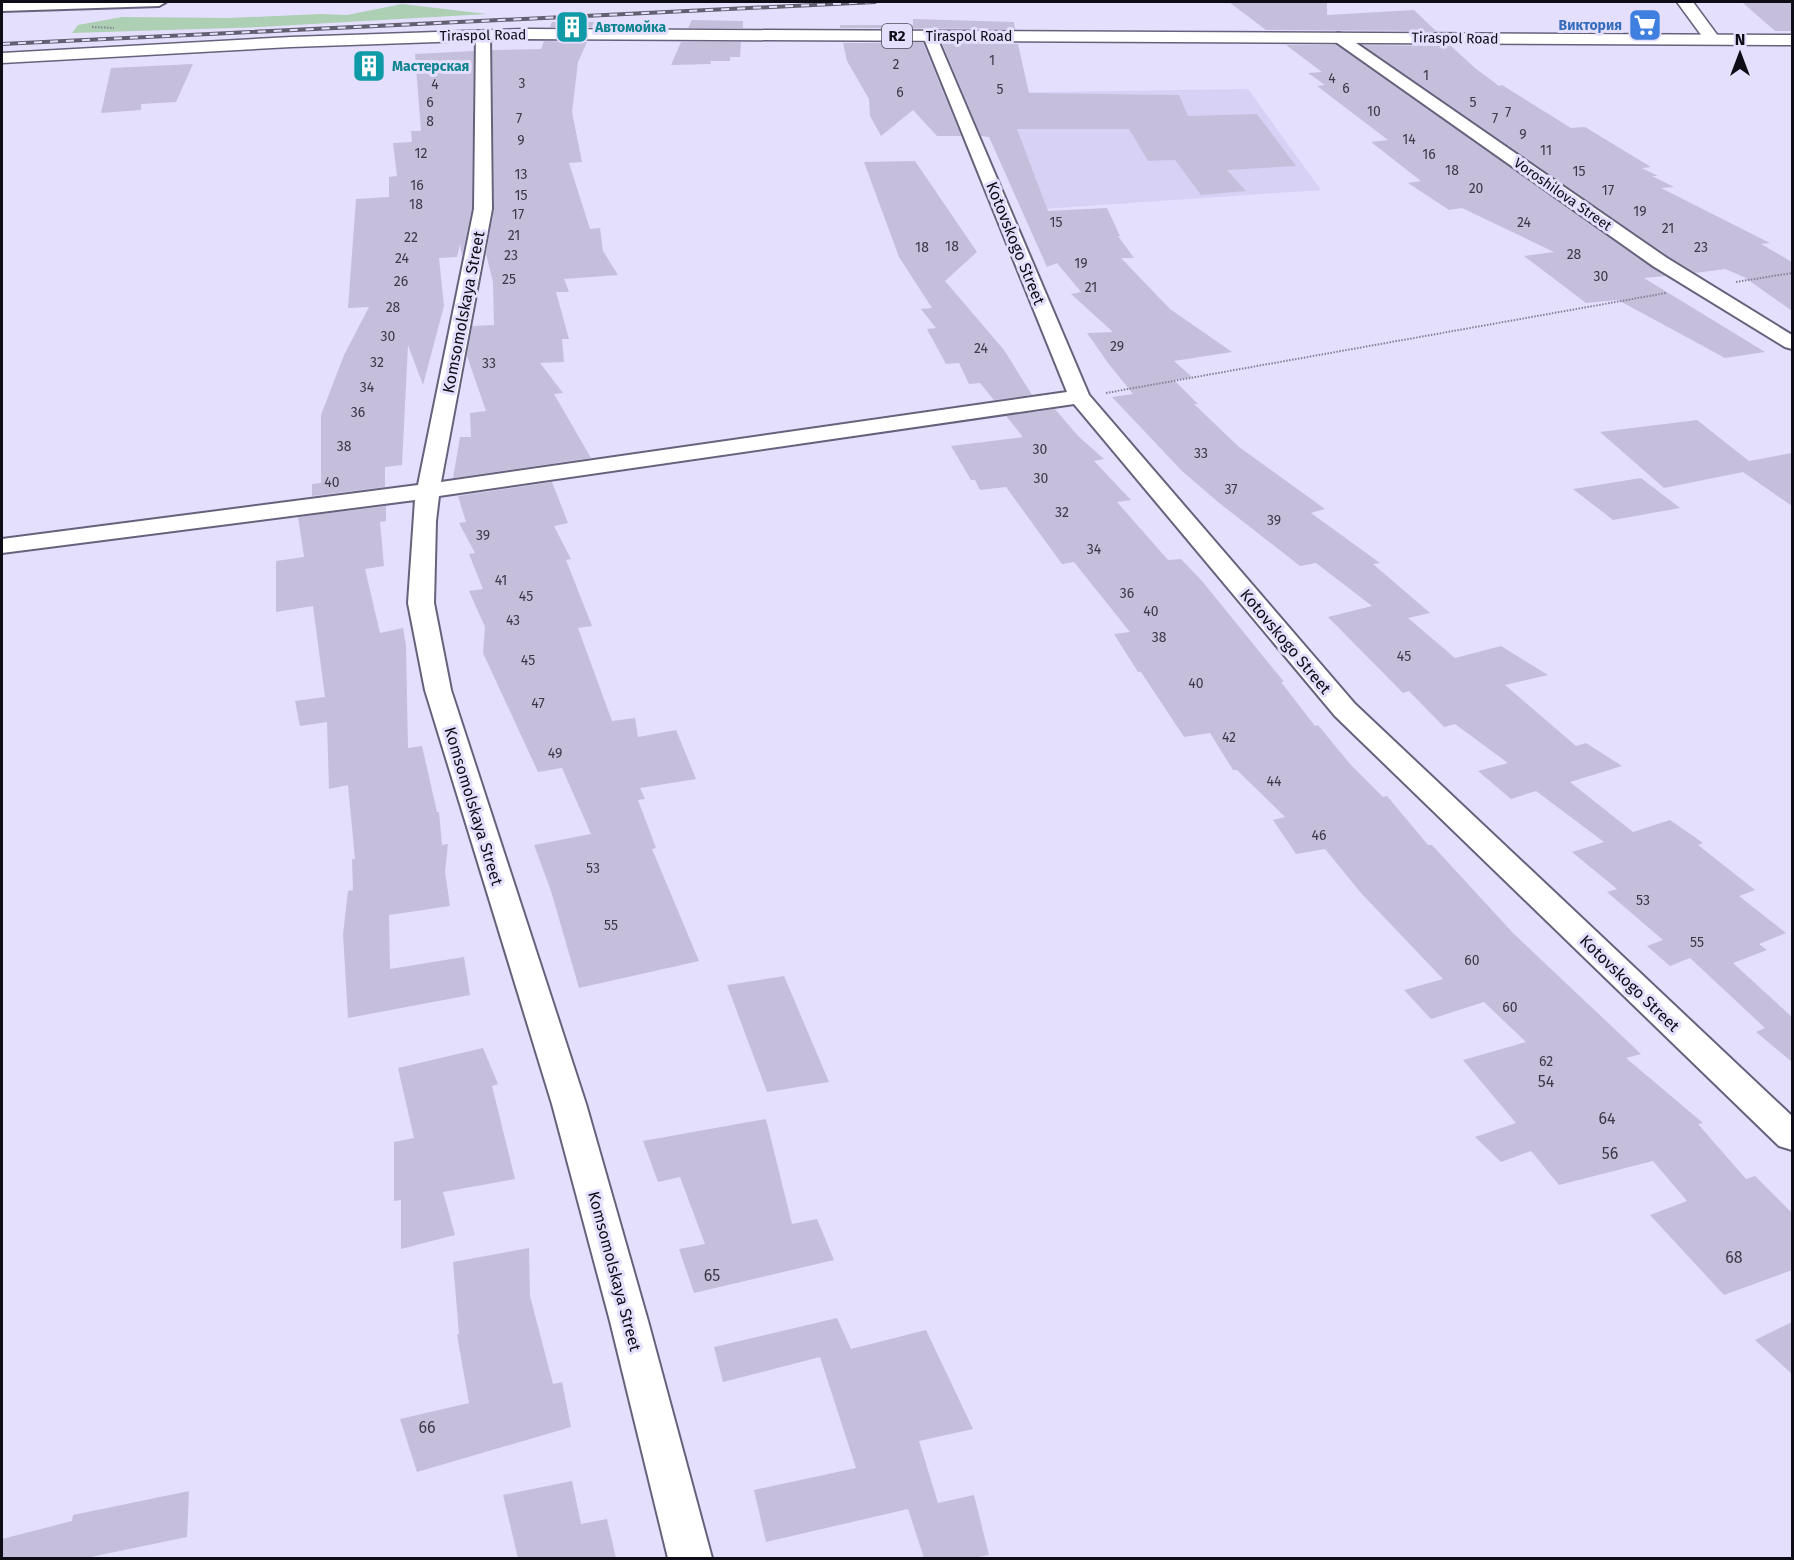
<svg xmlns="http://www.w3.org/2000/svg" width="1794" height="1560" viewBox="0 0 1794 1560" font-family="'Fira Sans',sans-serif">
	<rect width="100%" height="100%" fill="#e4dffd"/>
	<path fill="#d7d1f6" d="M 1248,89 L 1321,190 L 1028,210 L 980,93 Z"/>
	<path fill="#adcfb3" d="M 402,4 L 487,14 L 260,27 L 72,33 L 78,25 L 122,17 L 229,18 L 321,14 L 347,15 Z"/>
	<path fill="#c6bfdc" d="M 1229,2 L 1327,2 L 1327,15 L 1414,10 L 1436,31 L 1266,30 Z
		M 1743,3 L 1792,3 L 1792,31 L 1775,31 Z
		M 913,19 L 1014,22 L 1015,29 L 840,28 L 840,25 L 913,25 Z
		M 692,20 L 743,21 L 743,28 L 688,28 Z
		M 552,22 L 594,22 L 592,27 L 550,27 Z
		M 544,41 L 587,42 L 578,62 L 572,112 L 582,162 L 569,163 L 590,229 L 600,228 L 603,251 L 618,275 L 564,279 L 569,292 L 556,292 L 569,339 L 562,339 L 564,362 L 540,363 L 563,393 L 554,394 L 591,458 L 453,478 L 460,437 L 471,437 L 470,413 L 486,411 L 467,356 L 472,326 L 494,325 L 493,282 L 486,254 L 494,209 L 492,50 L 541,49 Z
		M 681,42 L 741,42 L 740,57 L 730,57 L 730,61 L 710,61 L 711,64 L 671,65 Z
		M 843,43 L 923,43 L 961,136 L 937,136 L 913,110 L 881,136 L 870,116 L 869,99 L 847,61 Z
		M 942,43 L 1018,44 L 1029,93 L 1179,95 L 1188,116 L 1257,114 L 1296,166 L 1227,170 L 1246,191 L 1201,195 L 1175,160 L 1148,161 L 1129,129 L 1017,129 L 1048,211 L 1107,208 L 1120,236 L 1118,236 L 1134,258 L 1121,258 L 1170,309 L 1232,352 L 1174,361 L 1192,377 L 1174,380 L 1198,404 L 1194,404 L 1239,447 L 1325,509 L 1311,513 L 1380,563 L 1373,564 L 1430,613 L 1408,618 L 1455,658 L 1501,646 L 1548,675 L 1505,685 L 1576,746 L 1586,743 L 1622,766 L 1570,782 L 1633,832 L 1670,820 L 1703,843 L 1698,845 L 1755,890 L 1739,896 L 1786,933 L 1759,944 L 1767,950 L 1733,963 L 1792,1017 L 1792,1062 L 1756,1032 L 1765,1028 L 1690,958 L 1670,966 L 1647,946 L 1663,940 L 1607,892 L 1617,889 L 1572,852 L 1604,842 L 1536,791 L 1511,799 L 1478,771 L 1508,763 L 1455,724 L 1444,727 L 1409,691 L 1403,693 L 1328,617 L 1372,606 L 1316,563 L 1300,566 L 1218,502 L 1182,471 L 1112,397 L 1133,394 L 1108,363 L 1087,333 L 1113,332 L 1071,294 L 1081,292 L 1057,263 L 1047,267 L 989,137 L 981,136 Z
		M 1286,45 L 1336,45 L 1665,276 L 1644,278 L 1765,352 L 1725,358 L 1618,300 L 1586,303 L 1524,256 L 1554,252 L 1462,208 L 1449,210 L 1408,183 L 1421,181 L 1371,142 L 1388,140 L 1317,86 L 1325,85 L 1308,73 L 1322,72 Z
		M 1363,45 L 1451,46 L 1475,68 L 1499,86 L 1502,85 L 1571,128 L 1585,127 L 1651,167 L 1642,168 L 1658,176 L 1652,176 L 1674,187 L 1661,188 L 1770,243 L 1761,244 L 1792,262 L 1792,311 L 1744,277 L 1725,269 L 1695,273 L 1668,256 Z
		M 474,51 L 472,209 L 462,256 L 460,244 L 457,257 L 439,258 L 444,306 L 423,385 L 408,345 L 402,465 L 385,467 L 385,487 L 312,496 L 312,484 L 321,483 L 321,415 L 344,355 L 369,307 L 348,308 L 356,199 L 389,197 L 389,177 L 397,176 L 393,143 L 412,142 L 411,131 L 421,131 L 415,54 Z
		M 193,64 L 176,102 L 141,104 L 141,110 L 101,113 L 111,68 Z
		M 915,161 L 977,252 L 945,281 L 1004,350 L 1032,395 L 994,400 L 980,383 L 969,384 L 959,363 L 946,364 L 927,329 L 936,328 L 921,309 L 932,308 L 899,257 L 864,162 Z
		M 1055,409 L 1078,436 L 1104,459 L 1094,461 L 1131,500 L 1117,502 L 1168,560 L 1181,559 L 1202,581 L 1284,682 L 1281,682 L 1315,726 L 1318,725 L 1350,764 L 1383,797 L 1387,796 L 1428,845 L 1432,845 L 1513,933 L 1641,1054 L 1626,1058 L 1703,1123 L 1698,1124 L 1746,1179 L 1755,1176 L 1792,1213 L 1792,1270 L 1724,1295 L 1650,1215 L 1687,1201 L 1653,1161 L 1559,1185 L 1531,1151 L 1501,1162 L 1475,1137 L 1516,1123 L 1463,1060 L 1526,1042 L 1484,1002 L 1431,1019 L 1404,990 L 1443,979 L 1361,893 L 1325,849 L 1296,854 L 1273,820 L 1285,817 L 1237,770 L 1233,770 L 1210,733 L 1184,737 L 1141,672 L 1138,672 L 1114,634 L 1130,632 L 1074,562 L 1062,564 L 1006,487 L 980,490 L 975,480 L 971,480 L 951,446 L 1023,437 L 1006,416 Z
		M 1697,420 L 1749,461 L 1792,453 L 1792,506 L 1743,472 L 1664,488 L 1600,432 Z
		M 1641,478 L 1680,508 L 1613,520 L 1573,489 Z
		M 552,482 L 568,523 L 554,526 L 571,559 L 566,560 L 592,626 L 578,628 L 612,721 L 635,718 L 638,737 L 676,730 L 696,779 L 640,788 L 645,799 L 638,800 L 656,848 L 652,849 L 699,961 L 579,988 L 551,891 L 534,845 L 591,834 L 562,768 L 538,772 L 483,653 L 485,627 L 469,591 L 483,589 L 469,554 L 475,553 L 459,523 L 466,522 L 458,496 Z
		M 386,506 L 386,521 L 380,522 L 384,566 L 365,569 L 380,633 L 403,628 L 406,646 L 408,748 L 422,746 L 437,812 L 439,812 L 442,845 L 448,844 L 445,872 L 450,906 L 389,915 L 390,969 L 464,957 L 470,995 L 348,1018 L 343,934 L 348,891 L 353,890 L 352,859 L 355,859 L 348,785 L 329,789 L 327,722 L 300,726 L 295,701 L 325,697 L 313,606 L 276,612 L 276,561 L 304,557 L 298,517 Z
		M 784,976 L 829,1082 L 767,1092 L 727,985 Z
		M 483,1048 L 498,1084 L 492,1086 L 515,1179 L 443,1192 L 455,1235 L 401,1249 L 401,1200 L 394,1201 L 394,1142 L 414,1138 L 398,1068 Z
		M 766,1119 L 792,1224 L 817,1219 L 834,1260 L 694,1293 L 679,1249 L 705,1244 L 680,1177 L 658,1182 L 643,1141 Z
		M 529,1248 L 530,1296 L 553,1384 L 562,1382 L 571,1427 L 417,1472 L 400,1419 L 469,1403 L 457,1335 L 459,1334 L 453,1262 Z
		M 837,1318 L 851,1349 L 926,1330 L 973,1429 L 919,1441 L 938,1503 L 974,1495 L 989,1555 L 973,1558 L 924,1558 L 908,1509 L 766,1542 L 754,1490 L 856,1468 L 820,1357 L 723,1382 L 714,1347 Z
		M 1792,1322 L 1792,1374 L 1755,1340 Z
		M 572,1481 L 581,1524 L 607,1519 L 616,1558 L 518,1558 L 503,1495 Z
		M 189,1491 L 187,1537 L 86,1558 L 2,1558 L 2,1539 L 72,1521 L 73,1515 Z"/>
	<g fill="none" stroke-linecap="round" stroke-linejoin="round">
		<defs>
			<path id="minor" d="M 47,2 L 166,2 L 159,6 L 2,11 L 2,3 Z
				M 483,31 L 490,35 L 492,209 L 441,482 L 1067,392 L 923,36 L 930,32 L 935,33 L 1089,395 L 1355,704 L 1792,1116 L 1792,1150 L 1779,1146 L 1335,716 L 1074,404 L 439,496 L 436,521 L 434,603 L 451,690 L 586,1104 L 648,1321 L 712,1558 L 668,1558 L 610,1321 L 552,1104 L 425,690 L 408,603 L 415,500 L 2,553 L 2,539 L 418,485 L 474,209 L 476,35 Z
				M 1338,33 L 1343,34 L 1667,258 L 1792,335 L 1792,349 L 1785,347 L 1653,266 L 1333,40 L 1331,37 Z"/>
			<path id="secondary" d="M 1677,2 L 1693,2 L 1721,40 L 1719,43 L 1707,43 Z"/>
			<path id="primary" d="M 526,29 L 1792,35 L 1792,45 L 526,39 L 291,47 L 2,63 L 2,53 L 291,37 Z"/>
		</defs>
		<use href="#minor" stroke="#67627c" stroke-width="4"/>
		<use href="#secondary" stroke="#67627c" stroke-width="3"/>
		<use href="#primary" stroke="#67627c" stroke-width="3"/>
		<path stroke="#848196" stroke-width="2" stroke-dasharray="1.5 1.5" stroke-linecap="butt" d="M 92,27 L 114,28
			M 1736,282 L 1792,273
			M 1106,393 L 1666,293"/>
		<use href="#minor" fill="#fff" fill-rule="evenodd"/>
		<use href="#secondary" fill="#fff" fill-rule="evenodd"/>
		<use href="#primary" fill="#fff" fill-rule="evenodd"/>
		<defs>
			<path id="rail" d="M 2,44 L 875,2"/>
		</defs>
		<use href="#rail" stroke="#625f70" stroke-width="4"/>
		<use href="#rail" stroke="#e4dffd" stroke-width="2" stroke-dasharray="8" stroke-linecap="butt"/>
	</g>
	<defs>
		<symbol id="supermarket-square" viewBox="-11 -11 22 22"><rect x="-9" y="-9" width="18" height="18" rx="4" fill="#3f7fe0" stroke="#e4dffd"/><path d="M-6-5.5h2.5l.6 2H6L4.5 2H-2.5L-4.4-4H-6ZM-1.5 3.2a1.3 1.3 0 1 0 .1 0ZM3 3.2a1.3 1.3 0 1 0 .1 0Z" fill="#fff"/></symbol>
		<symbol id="building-square" viewBox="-11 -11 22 22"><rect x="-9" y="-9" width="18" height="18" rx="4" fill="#0f9aa8" stroke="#e4dffd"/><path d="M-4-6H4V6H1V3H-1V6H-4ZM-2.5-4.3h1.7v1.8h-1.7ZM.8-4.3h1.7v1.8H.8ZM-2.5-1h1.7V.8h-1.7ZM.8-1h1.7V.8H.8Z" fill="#fff"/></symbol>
	</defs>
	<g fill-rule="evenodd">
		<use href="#supermarket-square" x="1626" y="6" width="38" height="38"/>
		<use href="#building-square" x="553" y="8" width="38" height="38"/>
		<use href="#building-square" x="350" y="47" width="38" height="38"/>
	</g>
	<g text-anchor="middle" stroke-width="6" stroke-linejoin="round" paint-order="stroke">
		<g font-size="14" font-weight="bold" fill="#366cbe" stroke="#e4dffd" text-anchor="end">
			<text x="1622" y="30">Виктория</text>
		</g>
		<g font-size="14" font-weight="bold" fill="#0d838f" stroke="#e4dffd" text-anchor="start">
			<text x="595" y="32">Автомойка</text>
			<text x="392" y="71">Мастерская</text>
		</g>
		<g font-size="14" fill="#0e0c16" stroke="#e4dffd">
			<text transform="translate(483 35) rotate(-1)" y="5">Tiraspol Road</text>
			<text x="969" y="41">Tiraspol Road</text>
			<text transform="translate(1455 38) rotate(1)" y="5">Tiraspol Road</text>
			<text transform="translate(1563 194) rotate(35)" y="5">Voroshilova Street</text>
		</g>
		<g font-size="14" fill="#3c3948">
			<text x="992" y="65">1</text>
			<text x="896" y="69">2</text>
			<text x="1426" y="80">1</text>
			<text x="1332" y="83">4</text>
			<text x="522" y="88">3</text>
			<text x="435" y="89">4</text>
			<text x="1346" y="93">6</text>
			<text x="1000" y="94">5</text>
			<text x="900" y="97">6</text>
			<text x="430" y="107">6</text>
			<text x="1473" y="107">5</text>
			<text x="1374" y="116">10</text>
			<text x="1508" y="117">7</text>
			<text x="519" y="123">7</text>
			<text x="1495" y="123">7</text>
			<text x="430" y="126">8</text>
			<text x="1523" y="139">9</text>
			<text x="1409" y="144">14</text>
			<text x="521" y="145">9</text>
			<text x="1546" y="155">11</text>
			<text x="421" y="158">12</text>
			<text x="1429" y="159">16</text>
			<text x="1452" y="175">18</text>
			<text x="1579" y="176">15</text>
			<text x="521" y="179">13</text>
			<text x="417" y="190">16</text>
			<text x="1476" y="193">20</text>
			<text x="1608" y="195">17</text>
			<text x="521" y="200">15</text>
			<text x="416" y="209">18</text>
			<text x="1640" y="216">19</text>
			<text x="518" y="219">17</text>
			<text x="1056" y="227">15</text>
			<text x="1524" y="227">24</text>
			<text x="1668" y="233">21</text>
			<text x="514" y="240">21</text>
			<text x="411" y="242">22</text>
			<text x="952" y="251">18</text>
			<text x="922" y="252">18</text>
			<text x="1701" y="252">23</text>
			<text x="1574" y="259">28</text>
			<text x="511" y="260">23</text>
			<text x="402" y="263">24</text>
			<text x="1081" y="268">19</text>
			<text x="1601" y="281">30</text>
			<text x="509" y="284">25</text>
			<text x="401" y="286">26</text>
			<text x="1091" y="292">21</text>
			<text x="393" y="312">28</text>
			<text x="388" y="341">30</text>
			<text x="1117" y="351">29</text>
			<text x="981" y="353">24</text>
			<text x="377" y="367">32</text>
			<text x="489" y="368">33</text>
			<text x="367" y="392">34</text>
			<text x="358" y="417">36</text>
			<text x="344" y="451">38</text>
			<text x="1040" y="454">30</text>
			<text x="1201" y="458">33</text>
			<text x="1041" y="483">30</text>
			<text x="332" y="487">40</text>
			<text x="1231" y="494">37</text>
			<text x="1062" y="517">32</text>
			<text x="1274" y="525">39</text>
			<text x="483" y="540">39</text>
			<text x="1094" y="554">34</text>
			<text x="501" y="585">41</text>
			<text x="1127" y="598">36</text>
			<text x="526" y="601">45</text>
			<text x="1151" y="616">40</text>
			<text x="513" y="625">43</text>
			<text x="1159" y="642">38</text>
			<text x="1404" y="661">45</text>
			<text x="528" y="665">45</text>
			<text x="1196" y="688">40</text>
			<text x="538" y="708">47</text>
			<text x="1229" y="742">42</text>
			<text x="555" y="758">49</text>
			<text x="1274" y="786">44</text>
			<text x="1319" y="840">46</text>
			<text x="593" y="873">53</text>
			<text x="1643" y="905">53</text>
			<text x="611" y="930">55</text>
			<text x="1697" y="947">55</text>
			<text x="1472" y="965">60</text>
			<text x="1510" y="1012">60</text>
			<text x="1546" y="1066">62</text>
		</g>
		<rect fill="#e4dffd" stroke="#4e4b5b" stroke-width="1.5" x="882" y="24" width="30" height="24" rx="4.5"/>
		<g font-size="15" font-weight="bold" fill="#0e0c16">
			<text x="897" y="41">R2</text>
		</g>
		<g font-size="16" fill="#0e0c16" stroke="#e4dffd">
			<text transform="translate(1016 243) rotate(68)" y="6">Kotovskogo Street</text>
			<text transform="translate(463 312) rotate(-79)" y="6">Komsomolskaya Street</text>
			<text transform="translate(1286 641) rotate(50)" y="6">Kotovskogo Street</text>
			<text transform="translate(474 806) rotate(73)" y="6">Komsomolskaya Street</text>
			<text transform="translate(1630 983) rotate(44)" y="6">Kotovskogo Street</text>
			<text transform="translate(615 1271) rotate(75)" y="6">Komsomolskaya Street</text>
		</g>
		<g font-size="16" fill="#3c3948">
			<text x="1546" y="1087">54</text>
			<text x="1607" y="1124">64</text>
			<text x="1610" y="1159">56</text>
			<text x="1734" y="1263">68</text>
			<text x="712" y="1281">65</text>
			<text x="427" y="1433">66</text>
		</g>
	</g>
	<rect width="1794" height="1560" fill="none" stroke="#0e0c16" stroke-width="6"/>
	<g transform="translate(1740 54)" stroke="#e4dffd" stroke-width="4.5" paint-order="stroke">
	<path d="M0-4.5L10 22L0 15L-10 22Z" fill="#0e0c16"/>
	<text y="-9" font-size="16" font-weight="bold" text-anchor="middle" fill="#0e0c16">N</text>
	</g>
</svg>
